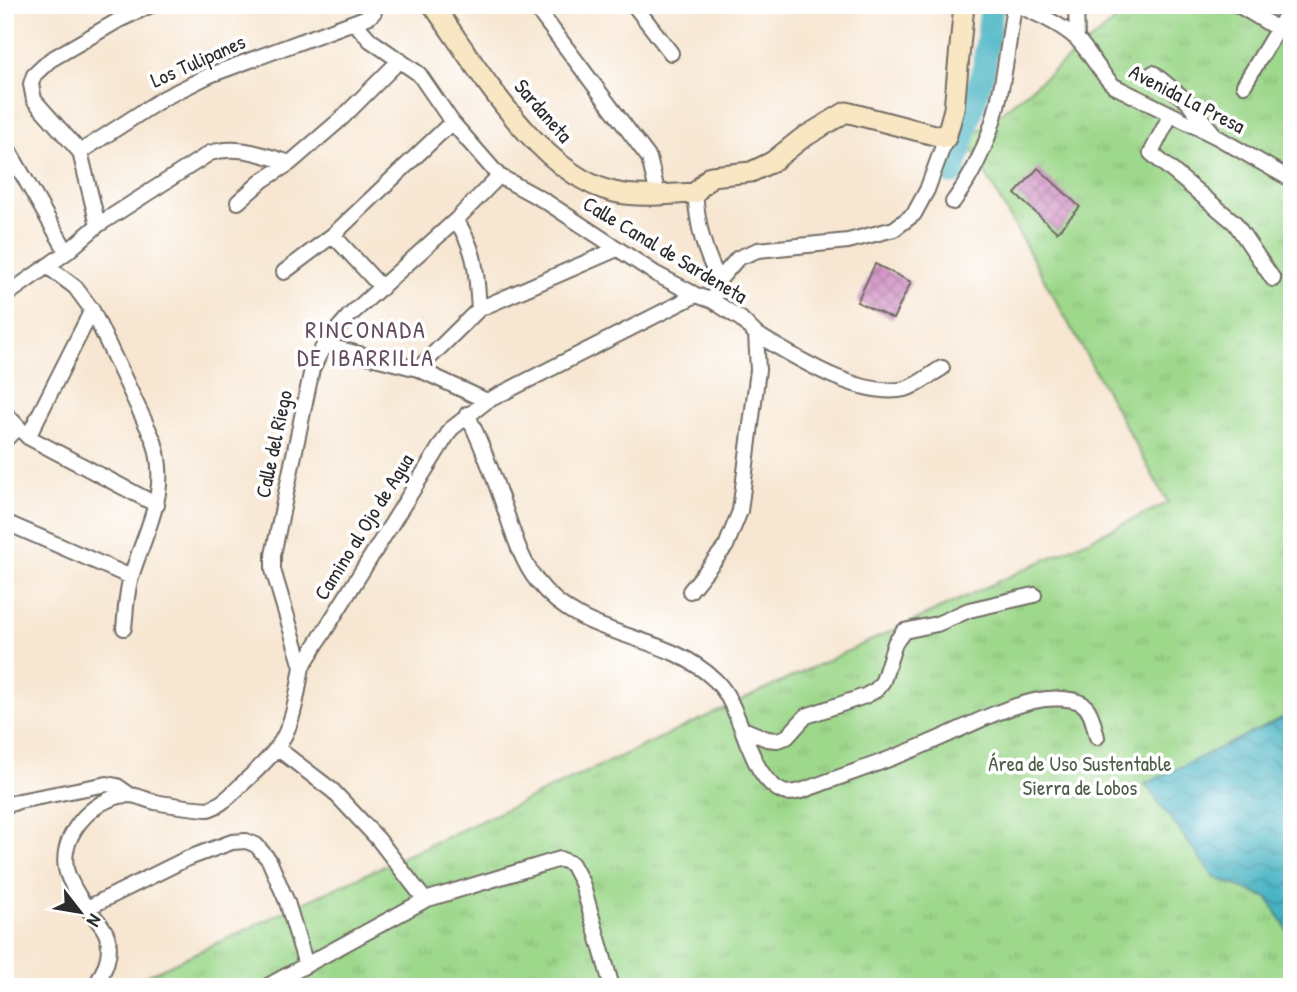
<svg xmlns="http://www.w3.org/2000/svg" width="1297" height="992" viewBox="0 0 1297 992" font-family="'Patrick Hand',sans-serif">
	<defs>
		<pattern id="grass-tufts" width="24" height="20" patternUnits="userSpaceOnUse" patternTransform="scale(1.75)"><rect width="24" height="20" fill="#9dd88b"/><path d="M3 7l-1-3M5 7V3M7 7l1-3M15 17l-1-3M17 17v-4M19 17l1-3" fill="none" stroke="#87ba78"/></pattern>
		<pattern id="water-waves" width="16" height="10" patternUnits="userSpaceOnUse" patternTransform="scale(1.75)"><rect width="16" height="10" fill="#45b2c2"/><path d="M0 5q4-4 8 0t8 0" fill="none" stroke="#3a919e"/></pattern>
		<pattern id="building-cross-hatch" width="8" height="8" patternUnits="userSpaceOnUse" patternTransform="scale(1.75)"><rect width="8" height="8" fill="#cf8ac0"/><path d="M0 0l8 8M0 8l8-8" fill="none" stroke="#a8719c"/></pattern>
	</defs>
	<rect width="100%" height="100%" fill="#fff"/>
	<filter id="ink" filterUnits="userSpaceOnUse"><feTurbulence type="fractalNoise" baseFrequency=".0143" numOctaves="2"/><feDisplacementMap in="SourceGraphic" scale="14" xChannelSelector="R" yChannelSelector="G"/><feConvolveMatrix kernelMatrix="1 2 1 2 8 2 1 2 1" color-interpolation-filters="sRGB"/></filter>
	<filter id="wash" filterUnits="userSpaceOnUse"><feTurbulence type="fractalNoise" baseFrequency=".00686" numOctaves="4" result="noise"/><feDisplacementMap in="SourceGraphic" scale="28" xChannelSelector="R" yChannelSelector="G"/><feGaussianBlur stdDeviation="1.57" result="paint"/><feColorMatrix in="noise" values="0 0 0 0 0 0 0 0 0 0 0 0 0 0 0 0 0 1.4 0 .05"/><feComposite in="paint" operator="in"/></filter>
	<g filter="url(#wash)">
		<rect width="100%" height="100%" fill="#f7e6d1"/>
		<path fill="url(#grass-tufts)" stroke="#64825b" stroke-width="2" d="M 1135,5 L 1292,5 L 1292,987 L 122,987 L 1168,503 L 967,140 Z"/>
		<path fill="url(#water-waves)" stroke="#386e76" stroke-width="2" d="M 1292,713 L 1292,938 L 1268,898 L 1214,877 L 1145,784 Z"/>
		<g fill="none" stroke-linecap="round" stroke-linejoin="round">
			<path stroke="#45b2c2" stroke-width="24" d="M 953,173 L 984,68 L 992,5"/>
		</g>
		<g id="blocks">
			<path fill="url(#building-cross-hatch)" d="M 1038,168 L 1080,207 L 1057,232 L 1015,194 Z
				M 875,264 L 911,282 L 893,319 L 857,302 Z"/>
		</g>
	</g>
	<g filter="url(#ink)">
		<use href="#blocks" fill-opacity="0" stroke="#726c65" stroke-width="2"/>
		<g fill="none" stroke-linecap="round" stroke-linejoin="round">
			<defs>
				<path id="street" d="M 534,5 L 649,158 L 658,195
					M 634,5 L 671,53
					M 1017,5 C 1037,14 1059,23 1076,38 C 1090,52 1099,72 1114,86 L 1217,137 L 1292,180
					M 1076,5 L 1077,39
					M 1238,5 L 1278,29
					M 354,22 L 370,40 L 419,74 L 452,122 L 499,176 L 545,201 L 656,274 L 696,295 L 713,301 L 741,319 L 756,334 L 758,370 L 740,511 L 726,546 L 690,591
					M 1153,73 L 1188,102 L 1213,133
					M 1244,85 L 1292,5
					M 1170,116 L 1151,153 L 1235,223 L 1273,279
					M 5,144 L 67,252
					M 80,152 L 162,99 L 210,75 L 370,16 L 374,12 L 374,5
					M 695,193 C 698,227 703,249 719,280 L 713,301
					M 238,202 L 263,180 L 290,163 L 341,119 L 400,60
					M 953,202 C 999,140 1003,79 1014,5
					M 456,220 C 477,252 476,271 479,309
					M 98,225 L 80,152 L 34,100 L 31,84 L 34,75 L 50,60 L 119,20 L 151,5
					M 333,235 L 382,288
					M 47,266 L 75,287 L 92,310 L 154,441 C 170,492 147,526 132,574 C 126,591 126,611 124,628
					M 284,272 L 333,235 L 452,122
					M 719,280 L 738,258 L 758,250 L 848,241 L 894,229 L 914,214 L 927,190 L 946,138
					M 5,296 L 67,252 L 98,225 L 210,153 C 237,144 263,155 290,163
					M 756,334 C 794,356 859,399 905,389 C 917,386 931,374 942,368
					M 324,345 L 418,369 L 487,401
					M 418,369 L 479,309 L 617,249
					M 5,413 L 28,437 L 157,505
					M 467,414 C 481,442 491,469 501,498 C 511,525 519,558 537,581 C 584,642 663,630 715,680 C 744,707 747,777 783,792 C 790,794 797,792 804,790 C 844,775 885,762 924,745 C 961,730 995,710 1034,701 C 1047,698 1069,697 1081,703 C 1092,709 1094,727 1097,737
					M 28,437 L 92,310
					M 5,440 L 18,427
					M 5,522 L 131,577
					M 302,667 L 273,570 L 273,555 L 312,369 L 324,345 L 349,316 L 456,220 L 499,176
					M 743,729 L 767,739 L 777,740 L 787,737 L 806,716 L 865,696 L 876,690 L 883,681 L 895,643 L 904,631 L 937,624 L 969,610 L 1034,595
					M 277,748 L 333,791 L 378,839 L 425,900
					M 5,806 L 19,801 L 107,784 L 117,786 L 130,795
					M 87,908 L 186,859 L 232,842 L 246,841 L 256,845 L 269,860 L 287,902 L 306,965
					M 95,987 C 104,971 113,954 107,936 C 104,926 95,918 89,910 C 81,901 74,889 69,878 C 53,842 91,796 129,795 C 137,795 146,800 155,802 C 172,805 190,808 208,809 C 222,805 232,794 242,784 C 254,773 266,762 276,749 C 294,726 297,694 302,667 L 451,429 L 487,401 L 696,295
					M 266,987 L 425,900 L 560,859 L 572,864 L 582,883 L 612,987"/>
				<path id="secondary" d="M 433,5 C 476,65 539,175 614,192 C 639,198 669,194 695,193 L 711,176 L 751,172 L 772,162 L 801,139 L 846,112 L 946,138 L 954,109 L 964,5"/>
			</defs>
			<use href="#street" stroke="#726c65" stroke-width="18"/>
			<use href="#secondary" stroke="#726c65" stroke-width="23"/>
			<use href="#street" stroke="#fff" stroke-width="14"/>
			<use href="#secondary" stroke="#f9e7c3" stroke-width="19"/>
		</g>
	</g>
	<g text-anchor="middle" stroke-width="7" stroke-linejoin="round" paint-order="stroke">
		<g font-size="21" fill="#2b2b2b" stroke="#fff">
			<text transform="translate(198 61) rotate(-24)" y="7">Los Tulipanes</text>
			<text transform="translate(1187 99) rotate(27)" y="7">Avenida La Presa</text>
			<text transform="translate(543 111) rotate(49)" y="7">Sardaneta</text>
			<text transform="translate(665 250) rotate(31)" y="7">Calle Canal de Sardeneta</text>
			<text transform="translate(274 444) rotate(-78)" y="7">Calle del Riego</text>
			<text transform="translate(364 527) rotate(-58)" y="7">Camino al Ojo de Agua</text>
		</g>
		<g font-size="21" fill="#4d5f48" stroke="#fff">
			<text x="1080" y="771">Área de Uso Sustentable<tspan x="1080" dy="24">Sierra de Lobos</tspan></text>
		</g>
		<g font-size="24" letter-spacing="2" fill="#644c5f" stroke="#fff">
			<text x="366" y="338">RINCONADA<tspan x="366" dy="28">DE IBARRILLA</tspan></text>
		</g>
	</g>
	<rect width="1297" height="992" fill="none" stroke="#fff" stroke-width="28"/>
	<g transform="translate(80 912) rotate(121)" stroke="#ffffff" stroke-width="5" paint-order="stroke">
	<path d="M0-5L12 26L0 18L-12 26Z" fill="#2b2b2b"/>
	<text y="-10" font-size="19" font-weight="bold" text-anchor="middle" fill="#2b2b2b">N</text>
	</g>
</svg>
